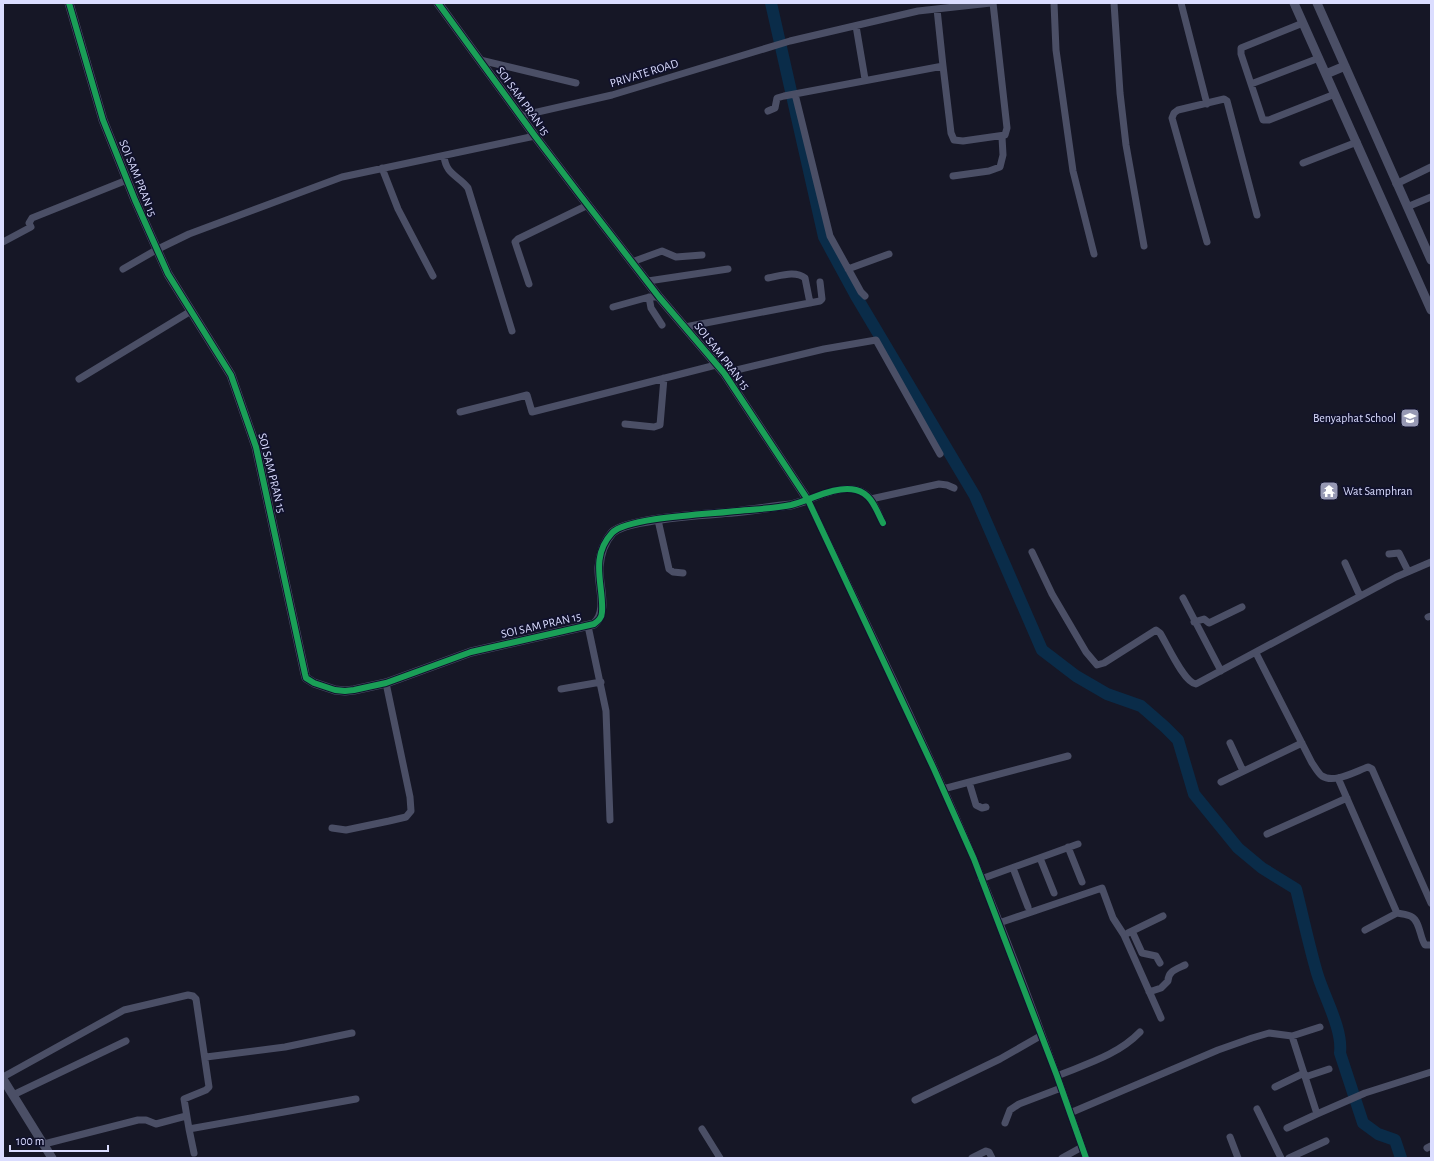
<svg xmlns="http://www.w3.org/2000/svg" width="1434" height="1161" viewBox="0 0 1434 1161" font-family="'Alegreya Sans',sans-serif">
	<rect width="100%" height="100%" fill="#161726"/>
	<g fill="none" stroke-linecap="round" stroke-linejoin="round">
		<path stroke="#0a2c49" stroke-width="12" d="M 771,3 L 824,237 L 856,296 L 975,496 L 1042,650 L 1076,676 L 1107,694 L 1141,706 L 1165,727 L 1178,740 L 1194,794 L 1238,848 L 1262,868 L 1296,889 C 1303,917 1309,946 1317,973 C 1324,997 1343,1029 1340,1053 L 1363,1123 L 1378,1134 L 1395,1140 L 1401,1158"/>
		<path stroke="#4b4f66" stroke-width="7" d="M 1054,3 L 1056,50 L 1073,171 L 1094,254
			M 1114,3 L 1120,93 L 1126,145 L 1144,246
			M 1181,3 L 1207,104
			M 1303,23 L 1241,48 L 1241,54 L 1263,120 L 1269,120 L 1335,94
			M 856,26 L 865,79
			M 480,60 L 576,83
			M 943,66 L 951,133 L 954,140 L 963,141 L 1005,135 L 1007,128 L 993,3
			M 1251,84 L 1319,58
			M 795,94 L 830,236 L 861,292 L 865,296
			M 768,111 L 775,108 L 777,98 L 784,96 L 943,66 L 937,9
			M 520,116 L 612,95 L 790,41 L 918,11 L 991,3
			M 444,156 C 446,175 458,175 468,188 L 512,331
			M 1303,163 L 1357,142
			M 382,168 L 398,209 L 433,276
			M 953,176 L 989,171 L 1000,167 L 1003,155 L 1002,137
			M 1396,184 L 1431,167
			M 1407,207 L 1431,197
			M 3,242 L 31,227 L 29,223 L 32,218 L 127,180
			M 1207,242 L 1172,118 L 1174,113 L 1178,110 L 1224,99 L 1227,101 L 1257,215
			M 632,262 L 662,251 L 676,257 L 702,255
			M 123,269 L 156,250 L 189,234 L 342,177 L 535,136
			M 848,269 L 889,254
			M 768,278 C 780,276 795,270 805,278 L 810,303
			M 648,281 L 728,269
			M 529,284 L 515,242 L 518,239 L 588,205
			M 649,297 L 651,308 L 662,325
			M 613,307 L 649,297 L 659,297
			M 685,327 L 820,301 L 822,299 L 820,282
			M 724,373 L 824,349 L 876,340 L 940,454
			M 79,379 L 191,311
			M 460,412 L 527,395 L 532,412 L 716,365
			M 625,424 L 654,427 L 660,425 L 664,378
			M 871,499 L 939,484 L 947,485 L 954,488
			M 658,520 L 669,569 L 673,572 L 683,573
			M 883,523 C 879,515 876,505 870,498 C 855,479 825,494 808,500 C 864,619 923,737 974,859 C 1015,957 1051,1057 1086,1158
			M 1032,552 L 1052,594 L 1086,652 L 1097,665 L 1104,663 L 1156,630 L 1160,633 C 1167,644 1184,683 1196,684 L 1396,577 L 1431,562
			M 1389,554 L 1399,553 L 1408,571
			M 1345,563 L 1360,596
			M 1183,598 L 1221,671
			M 1428,617 L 1431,616
			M 1194,622 L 1204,619 L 1209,623 L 1242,607
			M 588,626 L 606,711 L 610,820
			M 1256,653 L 1312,763 C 1315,767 1318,773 1322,776 C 1334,784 1356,771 1368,767 L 1372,769 L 1431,903
			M 561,689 L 601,682
			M 1230,743 L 1243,771
			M 1338,778 L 1397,913 C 1401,914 1408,914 1412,917 C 1420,922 1420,938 1425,945 L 1431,945
			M 969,782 L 976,805 L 982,808 L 986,807
			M 1221,782 L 1302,743
			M 943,789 L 1068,756
			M 332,828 L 346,830 L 389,821 L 406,817 L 411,811 L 410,797 L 386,683
			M 1267,834 L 1347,798
			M 1068,847 L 1082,882
			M 1040,858 L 1054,893
			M 1013,868 L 1028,907
			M 981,879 L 1078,844
			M 999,923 L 1102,888 L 1113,918 L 1124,935 L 1161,1018
			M 1365,930 L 1397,913
			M 1132,931 L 1142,953 L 1156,956 L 1160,963
			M 1128,933 L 1163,916
			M 1149,992 L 1161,988 L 1168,981 C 1168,971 1177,969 1185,965
			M 1292,1036 L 1317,1114 L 1365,1093 L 1431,1072
			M 206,1057 L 285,1047 L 352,1033
			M 1057,1076 C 1086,1064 1118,1055 1140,1032
			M 3,1077 L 124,1010 L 188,995 L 193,996 L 196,999 L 209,1087 L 206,1090 L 184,1099 L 189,1129 L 356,1099
			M 1305,1077 L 1329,1069
			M 1275,1087 L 1304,1073
			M 13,1095 L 126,1041
			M 915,1100 L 1000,1059 L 1042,1035
			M 1257,1109 L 1281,1158
			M 1070,1113 L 1218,1050 L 1252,1038 L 1269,1033 L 1292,1036 L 1320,1027
			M 1005,1123 L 1010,1110 L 1019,1104 L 1061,1088
			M 1287,1128 L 1317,1114
			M 189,1129 L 194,1153
			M 702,1129 L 720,1158
			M 1230,1137 L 1238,1158
			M 44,1144 L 138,1120 L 146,1120 L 156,1124 L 186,1116
			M 1427,1148 L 1431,1146
			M 972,1158 L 986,1151 L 989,1152 L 992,1158
			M 1062,1158 L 1082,1147
			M 1289,1158 L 1326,1141"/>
		<path stroke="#4b4f66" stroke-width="9" d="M 69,3 L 103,120 L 135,200 L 168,274 L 231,375 L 256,447 L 305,674 L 306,678 L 314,683 L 335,690 L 345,691 L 354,690 L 386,683 L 471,652 L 594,624 C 609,612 598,585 599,567 C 600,555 604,542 612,533 C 626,518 710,514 733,512 C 752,510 772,507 791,505 L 808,500 L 724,373 L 659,297 L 580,195 L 535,136 L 438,3
			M 1294,3 L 1431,310
			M 1317,3 L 1431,260
			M 1326,74 L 1345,66
			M 3,1079 L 52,1158"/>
		<defs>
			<path id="cycleway" d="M 69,3 L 103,120 L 135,200 L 168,274 L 231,375 L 256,447 L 305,674 L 306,678 L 314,683 L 335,690 L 345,691 L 354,690 L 386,683 L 471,652 L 594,624 C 598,621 602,618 602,612 C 604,586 589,558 612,533 C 627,517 713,514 737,511 C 754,509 773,509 791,505 C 811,500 835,485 856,490 C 872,494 876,510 883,523
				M 438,3 L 535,136 L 580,195 L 659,297 L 724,373 L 808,500 L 934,769 L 974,859 L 1057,1076 L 1086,1158"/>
		</defs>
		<use href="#cycleway" stroke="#10112c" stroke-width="8"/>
		<use href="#cycleway" stroke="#1a9f57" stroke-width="6"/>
	</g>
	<defs>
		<symbol id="school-square" viewBox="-11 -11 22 22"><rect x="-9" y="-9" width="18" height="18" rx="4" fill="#9698b3" stroke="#10112c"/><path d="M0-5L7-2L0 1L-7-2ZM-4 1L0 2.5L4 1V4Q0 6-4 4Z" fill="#fff"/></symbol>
		<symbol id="temple-square" viewBox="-11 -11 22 22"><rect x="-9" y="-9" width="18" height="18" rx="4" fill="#9698b3" stroke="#10112c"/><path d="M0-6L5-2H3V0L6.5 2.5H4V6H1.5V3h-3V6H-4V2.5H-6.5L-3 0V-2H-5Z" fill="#fff"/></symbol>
	</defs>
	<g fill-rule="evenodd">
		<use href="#school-square" x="1399" y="407" width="22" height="22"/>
		<use href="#temple-square" x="1318" y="480" width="22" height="22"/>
	</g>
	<g text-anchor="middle" stroke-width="3.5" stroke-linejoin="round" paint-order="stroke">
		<g font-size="12" fill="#dbddff" stroke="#10112c">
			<text transform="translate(644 73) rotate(-17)" y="4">PRIVATE ROAD</text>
			<text transform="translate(523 101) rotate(54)" y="4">SOI SAM PRAN 15</text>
			<text transform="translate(138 178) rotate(68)" y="4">SOI SAM PRAN 15</text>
			<text transform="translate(722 356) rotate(52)" y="4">SOI SAM PRAN 15</text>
			<text transform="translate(272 473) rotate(76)" y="4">SOI SAM PRAN 15</text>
			<text transform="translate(541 625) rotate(-13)" y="4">SOI SAM PRAN 15</text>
		</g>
		<g font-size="12" fill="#dbddff" stroke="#10112c" text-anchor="end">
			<text x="1396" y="422">Benyaphat School</text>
			<text x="1343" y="495" text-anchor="start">Wat Samphran</text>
		</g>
	</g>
	<rect width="1434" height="1161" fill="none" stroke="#dbddff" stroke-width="8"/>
	<path d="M10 1145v6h98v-6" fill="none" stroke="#dbddff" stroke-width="2"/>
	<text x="16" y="1145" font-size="12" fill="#dbddff" stroke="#10112c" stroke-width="3" paint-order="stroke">100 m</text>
</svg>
